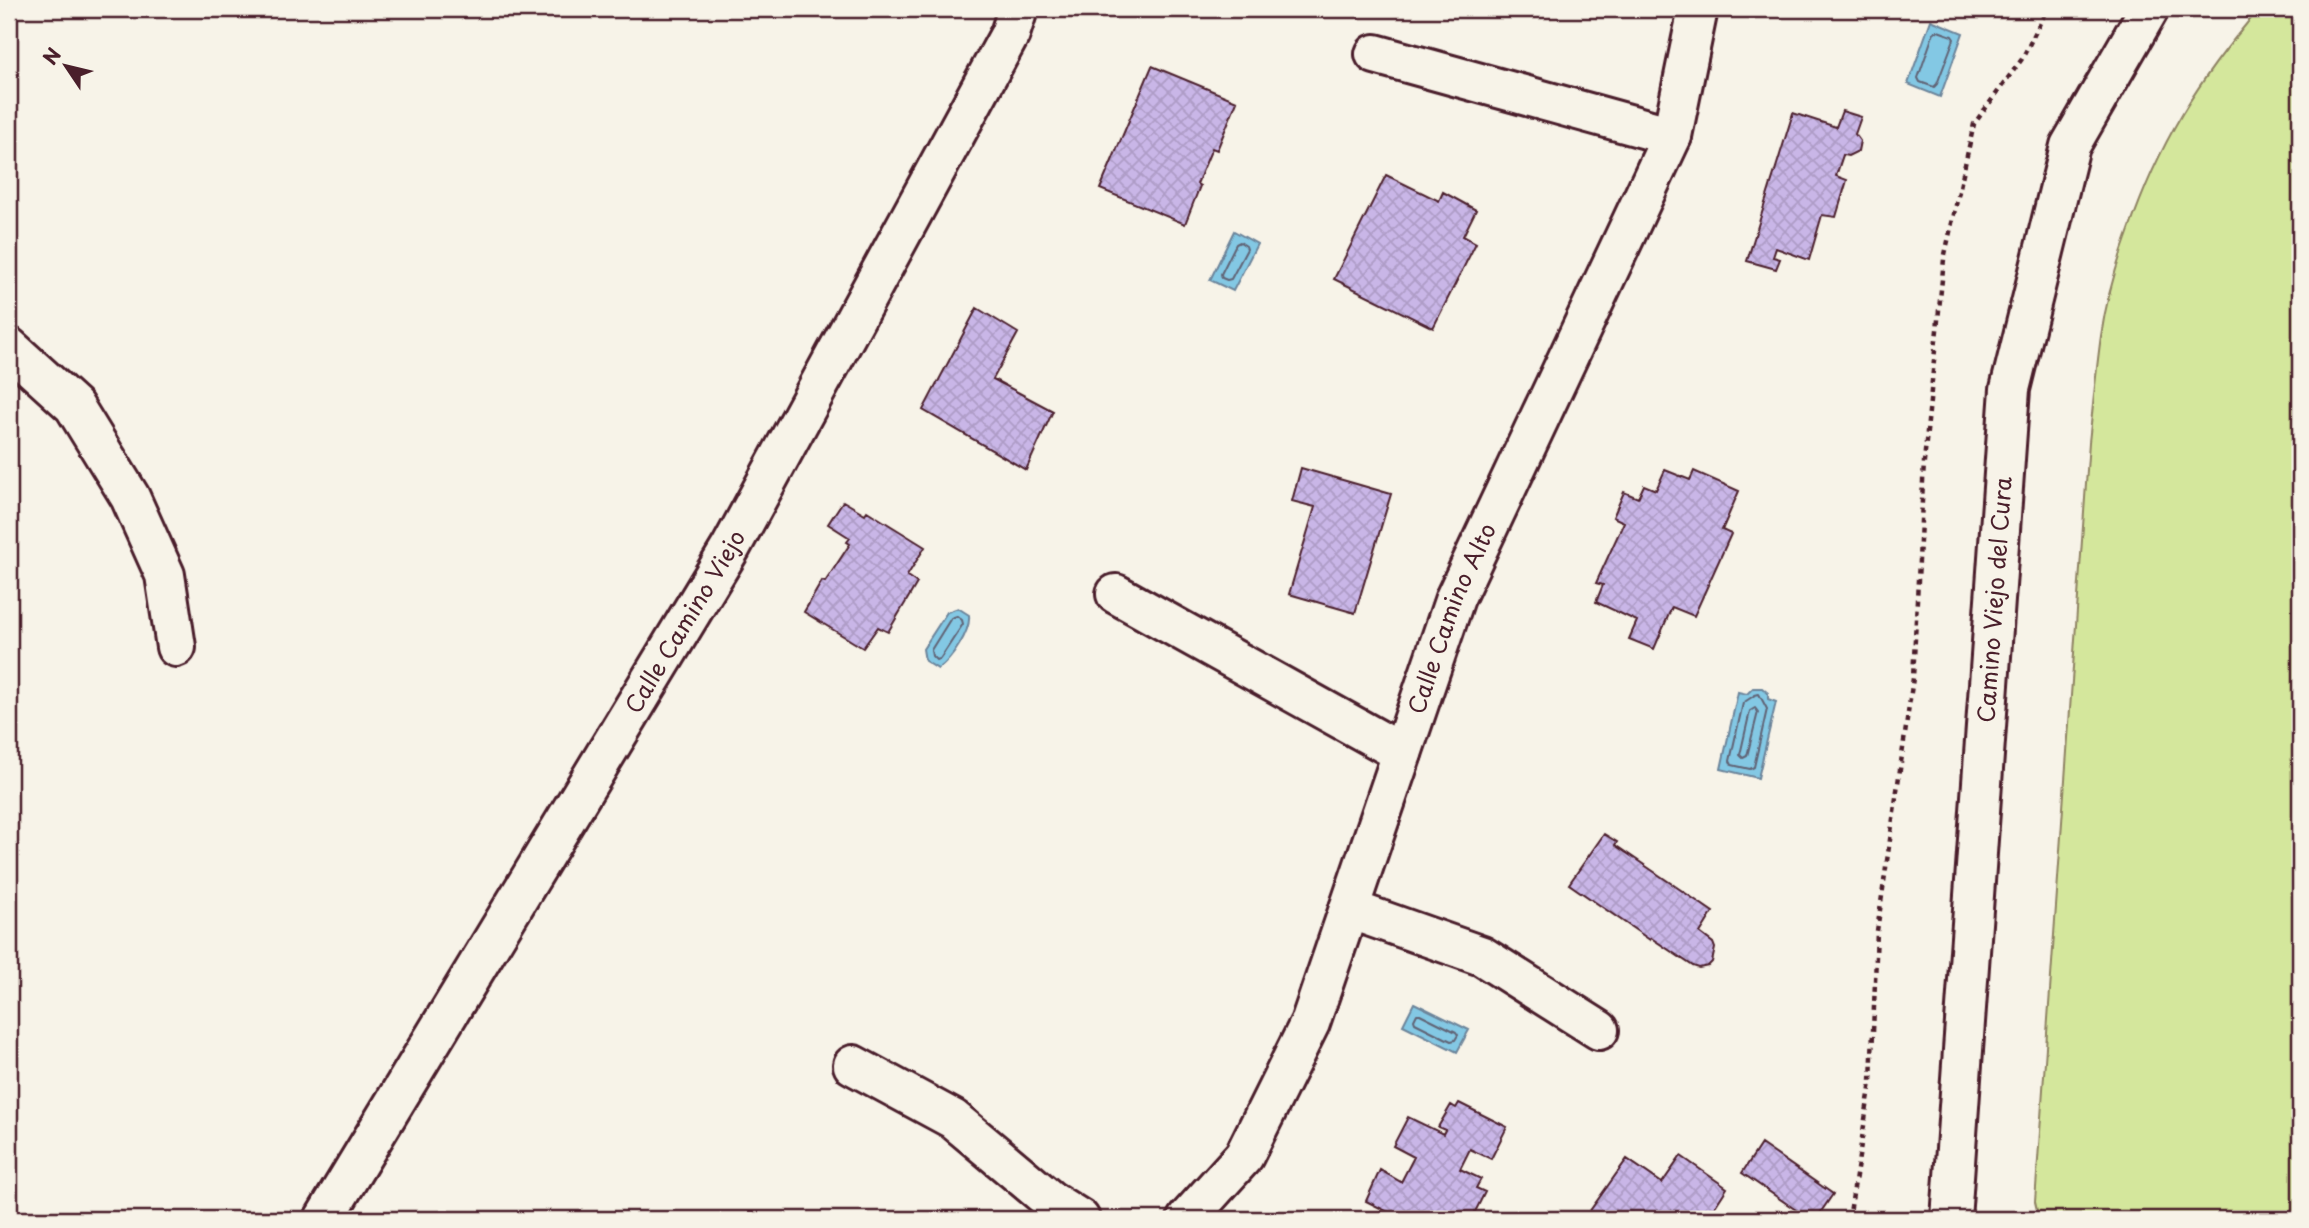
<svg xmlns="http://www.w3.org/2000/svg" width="2309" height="1228" viewBox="0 0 2309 1228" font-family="'Playpen Sans',sans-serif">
	<defs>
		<pattern id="building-cross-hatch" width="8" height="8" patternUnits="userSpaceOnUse" patternTransform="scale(1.75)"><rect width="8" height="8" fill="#c9b6e7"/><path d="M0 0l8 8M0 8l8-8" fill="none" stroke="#ae9cc6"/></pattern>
	</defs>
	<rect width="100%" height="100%" fill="#f7f3e8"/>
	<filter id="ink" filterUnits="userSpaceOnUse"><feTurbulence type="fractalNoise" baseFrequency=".0143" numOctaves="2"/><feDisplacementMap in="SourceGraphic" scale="14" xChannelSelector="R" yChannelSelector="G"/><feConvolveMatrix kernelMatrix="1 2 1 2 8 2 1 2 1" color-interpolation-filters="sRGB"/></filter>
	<g filter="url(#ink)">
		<path fill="#d4e79c" stroke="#8f8364" stroke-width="2" d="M 2259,9 L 2300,9 L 2300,1219 L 2039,1219 L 2035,1202 L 2089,442 C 2093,407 2096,371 2101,336 C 2106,301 2116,266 2128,233 C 2159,143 2197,81 2259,9 Z"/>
		<path fill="#83c8e4" stroke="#6c849a" stroke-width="2" d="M 1931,20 L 1963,33 L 1940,97 L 1908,84 Z
			M 1234,231 L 1257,244 L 1233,291 L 1210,280 Z
			M 958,608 L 969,615 C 971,631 951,661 938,669 L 925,661 L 923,649 L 947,612 Z
			M 1753,688 L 1762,688 L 1768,693 L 1768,699 L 1776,702 L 1758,778 L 1721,769 L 1738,692 L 1747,694 Z
			M 1414,1003 L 1469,1030 L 1457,1052 L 1403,1025 Z"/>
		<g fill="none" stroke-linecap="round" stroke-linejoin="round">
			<path stroke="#616375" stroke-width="2" d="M 1938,31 L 1952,36 L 1954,39 L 1937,84 L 1934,87 L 1920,82 L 1918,78 L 1934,32 Z
				M 1240,242 L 1246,246 L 1247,249 L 1231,279 L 1227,280 L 1222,278 L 1221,274 L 1236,244 Z
				M 957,616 L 962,620 L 963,624 L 940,659 L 936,660 L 932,656 L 931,650 L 951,618 Z
				M 1759,694 L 1767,709 L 1754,767 L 1750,769 L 1732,765 L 1730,761 L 1743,703 L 1755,695 Z
				M 1755,708 L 1758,712 L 1747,756 L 1743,758 L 1740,755 L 1750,711 Z
				M 1417,1014 L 1420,1014 L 1456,1032 L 1458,1035 L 1455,1040 L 1451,1041 L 1415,1023 L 1414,1020 Z"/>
		</g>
		<path fill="url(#building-cross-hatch)" stroke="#4a1f2b" stroke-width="2" d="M 1152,66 L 1237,101 L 1217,150 L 1212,148 L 1197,184 L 1200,186 L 1185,224 L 1100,189 Z
			M 1842,111 L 1861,117 L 1855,134 L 1860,141 L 1858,151 L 1848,156 L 1843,155 L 1836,176 L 1847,180 L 1836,217 L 1822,215 L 1809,260 L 1776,248 L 1773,257 L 1780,259 L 1776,269 L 1747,261 L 1793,113 L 1836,127 Z
			M 1386,175 L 1439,201 L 1443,192 L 1476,210 L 1463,236 L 1476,243 L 1433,328 L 1334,279 Z
			M 977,308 L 1018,333 L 993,379 L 1053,411 L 1026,470 L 923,410 Z
			M 1301,468 L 1391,494 L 1355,613 L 1289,594 L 1315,507 L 1292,501 Z
			M 1665,470 L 1690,480 L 1694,471 L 1739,491 L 1722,530 L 1731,534 L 1694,616 L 1672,607 L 1654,649 L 1629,639 L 1637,621 L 1596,602 L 1603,585 L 1596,583 L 1624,522 L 1613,517 L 1624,492 L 1638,498 L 1644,485 L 1656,490 Z
			M 843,501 L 865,514 L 867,511 L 925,547 L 907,576 L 917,583 L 888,632 L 878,627 L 863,648 L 804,612 L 822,581 L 825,582 L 850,544 L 847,542 L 850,538 L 828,524 Z
			M 1604,834 L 1617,842 L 1615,845 L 1713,912 L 1700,933 L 1713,943 L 1715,948 L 1712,962 L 1708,966 L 1699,968 L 1693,966 L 1651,938 L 1650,940 L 1569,884 Z
			M 1459,1103 L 1507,1127 L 1491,1159 L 1470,1149 L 1460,1169 L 1481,1179 L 1476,1188 L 1485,1192 L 1473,1216 L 1464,1212 L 1460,1219 L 1402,1219 L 1366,1201 L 1380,1170 L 1401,1182 L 1414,1157 L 1393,1146 L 1408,1117 L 1443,1134 L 1445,1130 L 1438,1127 L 1451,1105 L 1456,1108 Z
			M 1761,1144 L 1833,1194 L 1816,1219 L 1790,1219 L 1796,1210 L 1742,1173 Z
			M 1681,1156 L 1727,1188 L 1707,1219 L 1584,1219 L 1627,1159 L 1662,1183 Z"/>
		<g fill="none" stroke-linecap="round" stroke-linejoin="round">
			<defs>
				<g id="minor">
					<path d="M 1375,54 L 1672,136"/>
					<path d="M 9,347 L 74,406 L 130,497 L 165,575 L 176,647"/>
					<path d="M 1116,594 L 1402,753"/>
					<path d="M 1349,909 L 1482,956 L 1599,1030"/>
					<path d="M 853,1065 L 953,1119 L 1051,1201 L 1080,1219"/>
					<path id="s1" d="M 324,1219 L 731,547 L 1010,34 L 1018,9"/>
					<path id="s2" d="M 1187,1219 L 1244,1156 L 1310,1023 L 1455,598 L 1672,136 L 1698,9"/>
					<path id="s3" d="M 1951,1219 L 2010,389 L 2070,146 L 2149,9"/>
				</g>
			</defs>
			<use href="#minor" stroke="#4a1f2b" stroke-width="44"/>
			<path stroke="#4a1f2b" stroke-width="4.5" stroke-dasharray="5 5" stroke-linecap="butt" d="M 1849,1219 L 1871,1082 L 1877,931 L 1913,678 L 1924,462 L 1944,259 L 1974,124 L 2022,59 L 2047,9"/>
			<use href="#minor" stroke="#f7f3e8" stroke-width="38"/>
		</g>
	</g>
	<g text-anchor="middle" stroke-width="5" stroke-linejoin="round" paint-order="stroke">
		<g font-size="23" fill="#4a1f2b" stroke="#f7f3e8">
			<text dy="8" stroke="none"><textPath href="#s3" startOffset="621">Camino Viejo del Cura</textPath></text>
			<text dy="8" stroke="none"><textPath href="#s2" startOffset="662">Calle Camino Alto</textPath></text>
			<text dy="8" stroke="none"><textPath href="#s1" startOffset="698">Calle Camino Viejo</textPath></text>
		</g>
	</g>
	<rect width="2309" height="1228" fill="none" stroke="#f7f3e8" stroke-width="35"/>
	<rect x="18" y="18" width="2274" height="1193" fill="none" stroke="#4a1f2b" stroke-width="2.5" filter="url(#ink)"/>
	<g transform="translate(66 66) rotate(305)" stroke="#f7f3e8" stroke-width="5" paint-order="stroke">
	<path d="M0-5L12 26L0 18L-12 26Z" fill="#4a1f2b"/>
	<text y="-10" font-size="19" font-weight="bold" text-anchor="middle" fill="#4a1f2b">N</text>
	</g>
</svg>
